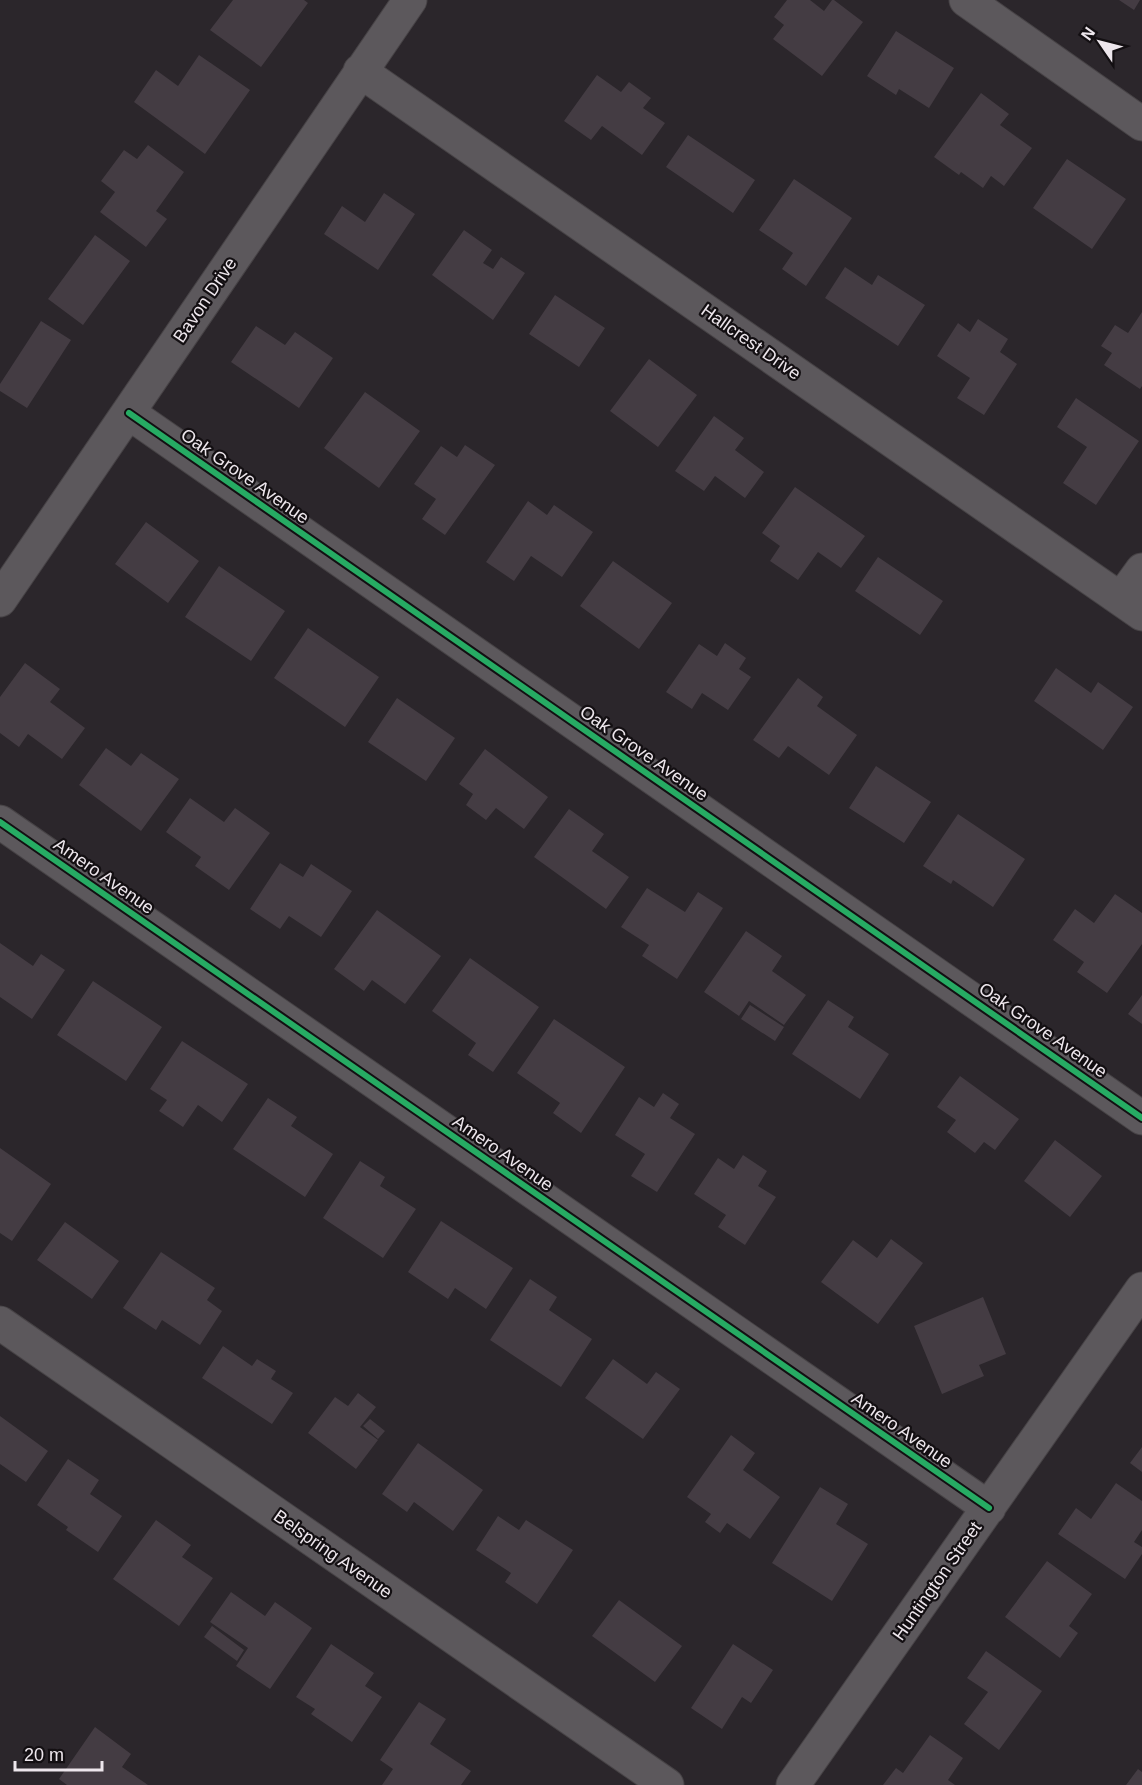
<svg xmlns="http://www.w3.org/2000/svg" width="1142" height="1785" viewBox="0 0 1142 1785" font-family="Arial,sans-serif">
	<rect width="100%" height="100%" fill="#2b262b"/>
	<path fill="#443c43" d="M 233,0 L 304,0 L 308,3 L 261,67 L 210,30 Z
		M 787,0 L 810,0 L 824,11 L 832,0 L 834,0 L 863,22 L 822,76 L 773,39 L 784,25 L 774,17 Z
		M 1119,0 L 1140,0 L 1134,10 Z
		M 896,31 L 954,68 L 929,108 L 899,89 L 896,95 L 867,76 Z
		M 199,55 L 250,90 L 205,154 L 134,102 L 156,70 L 178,86 Z
		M 597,75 L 621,92 L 629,82 L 651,98 L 643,108 L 665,123 L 642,155 L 602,126 L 591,140 L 564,121 Z
		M 981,93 L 1009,114 L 1000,125 L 1032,148 L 1004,186 L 991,176 L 983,188 L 961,172 L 959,175 L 934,157 Z
		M 688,135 L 755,180 L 733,213 L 666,167 Z
		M 148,145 L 184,172 L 156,211 L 167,219 L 146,247 L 100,212 L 115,192 L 101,181 L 124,150 L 137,159 Z
		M 1067,159 L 1126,199 L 1092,249 L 1033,208 Z
		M 794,179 L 852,218 L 806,286 L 782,269 L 793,253 L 759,230 Z
		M 384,193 L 415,214 L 378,270 L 324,234 L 342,206 L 365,222 Z
		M 464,230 L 492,250 L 483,263 L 493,269 L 501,257 L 525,273 L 493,320 L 432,275 Z
		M 95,235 L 130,261 L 83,325 L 48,299 Z
		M 845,267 L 872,285 L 878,275 L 925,305 L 898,346 L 825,298 Z
		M 555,295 L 605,328 L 579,367 L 529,334 Z
		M 1142,312 L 1142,386 L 1140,389 L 1104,365 L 1112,353 L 1101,346 L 1115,325 L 1128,333 Z
		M 978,319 L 1008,339 L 1000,352 L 1017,364 L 984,415 L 957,398 L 970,378 L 937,356 L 958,323 L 970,332 Z
		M 41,321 L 71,340 L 27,408 L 0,391 L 0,384 Z
		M 256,326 L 285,345 L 295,332 L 333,358 L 299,408 L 231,362 Z
		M 649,359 L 697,395 L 658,447 L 610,411 Z
		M 365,392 L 420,431 L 379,488 L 324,448 Z
		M 1076,398 L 1139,441 L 1096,505 L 1063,483 L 1087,447 L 1057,427 Z
		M 714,416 L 744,438 L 735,450 L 764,472 L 745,498 L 715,476 L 704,491 L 675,471 Z
		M 465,445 L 495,465 L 445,535 L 422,519 L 436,499 L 414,484 L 441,446 L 457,457 Z
		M 795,487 L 865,536 L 841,568 L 818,552 L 798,580 L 770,561 L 780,546 L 762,533 Z
		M 528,501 L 547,515 L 554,505 L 593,532 L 562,577 L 531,556 L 514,581 L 486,562 Z
		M 146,522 L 199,561 L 168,603 L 115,564 Z
		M 878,557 L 943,601 L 920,635 L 855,591 Z
		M 613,561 L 672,603 L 639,649 L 580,606 Z
		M 219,566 L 285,611 L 251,661 L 185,617 Z
		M 308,628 L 379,677 L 345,727 L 274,678 Z
		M 725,643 L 746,658 L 739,669 L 751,677 L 728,710 L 702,693 L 692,709 L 666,692 L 699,644 L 717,656 Z
		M 25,663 L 60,689 L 50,702 L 85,728 L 62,759 L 28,734 L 19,747 L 0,733 L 0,697 Z
		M 1056,668 L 1091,693 L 1098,682 L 1133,707 L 1103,750 L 1034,701 Z
		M 798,678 L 823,697 L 817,706 L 857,735 L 829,775 L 788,746 L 779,758 L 753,740 Z
		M 397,698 L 455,738 L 426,781 L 368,742 Z
		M 106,748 L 131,766 L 141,753 L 179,779 L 141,831 L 79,785 Z
		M 485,749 L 548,797 L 524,829 L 496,808 L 486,820 L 466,805 L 473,794 L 459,784 Z
		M 876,766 L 931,802 L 904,843 L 849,808 Z
		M 190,798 L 224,822 L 235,808 L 270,833 L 229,890 L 195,866 L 201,857 L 166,832 Z
		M 569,809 L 604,834 L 592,851 L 629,877 L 606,909 L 534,857 Z
		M 958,814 L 1025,859 L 993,907 L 953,880 L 951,884 L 923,866 Z
		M 280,863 L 303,877 L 311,864 L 352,891 L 321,937 L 289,916 L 280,929 L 250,909 Z
		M 647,888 L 685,912 L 698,892 L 723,908 L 677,979 L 642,956 L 649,945 L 621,927 Z
		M 1115,894 L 1142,913 L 1142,944 L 1107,993 L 1077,972 L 1084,962 L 1053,940 L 1075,909 L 1094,923 Z
		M 377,910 L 441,956 L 405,1004 L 372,980 L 364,991 L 334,969 Z
		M 746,931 L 782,956 L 772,971 L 806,995 L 784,1025 L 749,1001 L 739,1016 L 704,992 Z
		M 0,943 L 33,966 L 41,954 L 65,970 L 32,1019 L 0,997 Z
		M 470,958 L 539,1007 L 493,1072 L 468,1055 L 476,1043 L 432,1011 Z
		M 93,981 L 162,1027 L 126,1081 L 57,1035 Z
		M 1142,995 L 1142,1024 L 1128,1014 Z
		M 828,1000 L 854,1017 L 848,1027 L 889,1054 L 860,1099 L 792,1054 Z
		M 750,1005 L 784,1027 L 775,1041 L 741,1019 Z
		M 554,1019 L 625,1067 L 581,1133 L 553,1113 L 560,1103 L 517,1073 Z
		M 182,1041 L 248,1084 L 222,1122 L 198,1105 L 183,1127 L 159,1111 L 167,1100 L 150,1089 Z
		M 960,1076 L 1019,1119 L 995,1150 L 984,1142 L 975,1153 L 947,1132 L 956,1120 L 937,1107 Z
		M 663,1093 L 679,1104 L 670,1118 L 695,1134 L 657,1192 L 631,1176 L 645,1154 L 615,1135 L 639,1097 L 654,1107 Z
		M 268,1098 L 297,1117 L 291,1126 L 333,1154 L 305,1197 L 233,1149 Z
		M 1055,1140 L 1102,1176 L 1070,1217 L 1024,1181 Z
		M 0,1148 L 51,1184 L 12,1241 L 0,1233 Z
		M 743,1155 L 767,1171 L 758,1186 L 776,1197 L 745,1245 L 718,1227 L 726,1215 L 694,1194 L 718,1158 L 734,1169 Z
		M 360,1161 L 385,1177 L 380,1186 L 416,1209 L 383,1258 L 323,1218 Z
		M 441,1221 L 513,1268 L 486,1309 L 455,1288 L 448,1299 L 408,1272 Z
		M 65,1222 L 119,1261 L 92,1299 L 37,1260 Z
		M 891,1239 L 923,1263 L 878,1324 L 821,1282 L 853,1240 L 877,1258 Z
		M 161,1252 L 215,1288 L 207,1300 L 222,1311 L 200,1345 L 162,1320 L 156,1330 L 123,1308 Z
		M 530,1279 L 557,1297 L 549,1310 L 592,1339 L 561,1387 L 490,1340 Z
		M 983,1297 L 1006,1354 L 979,1365 L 984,1376 L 942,1394 L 914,1326 Z
		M 223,1346 L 252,1366 L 257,1359 L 276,1371 L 271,1379 L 293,1393 L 272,1424 L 202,1378 Z
		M 613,1359 L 647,1384 L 656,1372 L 680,1389 L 643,1439 L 585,1398 Z
		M 358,1393 L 376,1407 L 360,1427 L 378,1440 L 356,1469 L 308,1433 L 335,1397 L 348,1406 Z
		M 0,1416 L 48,1451 L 26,1482 L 0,1464 Z
		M 370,1419 L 385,1431 L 378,1439 L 363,1426 Z
		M 731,1435 L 755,1453 L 743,1470 L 780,1497 L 750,1539 L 727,1523 L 720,1533 L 705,1522 L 711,1514 L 687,1497 Z
		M 418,1443 L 483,1490 L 453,1531 L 414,1502 L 407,1512 L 382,1494 Z
		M 1142,1447 L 1142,1472 L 1130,1463 Z
		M 68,1459 L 99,1480 L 90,1494 L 122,1516 L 98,1552 L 66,1530 L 68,1527 L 37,1505 Z
		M 1116,1483 L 1142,1501 L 1142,1530 L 1134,1542 L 1142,1547 L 1142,1554 L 1125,1579 L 1058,1534 L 1076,1508 L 1091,1519 Z
		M 820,1487 L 848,1504 L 836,1524 L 868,1544 L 832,1601 L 772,1563 Z
		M 498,1516 L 519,1530 L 526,1520 L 573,1550 L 537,1604 L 505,1582 L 511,1573 L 476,1550 Z
		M 156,1520 L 191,1545 L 182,1557 L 213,1578 L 179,1626 L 113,1579 Z
		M 1047,1561 L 1092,1594 L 1069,1626 L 1078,1633 L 1060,1658 L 1005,1617 Z
		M 231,1592 L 265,1616 L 275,1602 L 312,1628 L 270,1689 L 236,1666 L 248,1648 L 210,1622 Z
		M 619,1600 L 682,1646 L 655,1682 L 592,1636 Z
		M 212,1626 L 244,1650 L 237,1661 L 204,1637 Z
		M 331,1644 L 374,1673 L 365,1686 L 382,1697 L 352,1742 L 311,1714 L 315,1709 L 296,1697 Z
		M 733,1644 L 773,1670 L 751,1703 L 742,1697 L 722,1729 L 691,1708 Z
		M 986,1651 L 1042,1691 L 999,1750 L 964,1724 L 988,1692 L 967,1678 Z
		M 419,1702 L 446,1719 L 430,1744 L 471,1771 L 461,1785 L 382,1785 L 393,1769 L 380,1760 Z
		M 95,1727 L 131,1754 L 122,1767 L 148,1785 L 67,1785 L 59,1779 Z
		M 930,1735 L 963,1758 L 948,1780 L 955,1785 L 883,1785 L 896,1768 L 903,1773 Z
		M 1138,1769 L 1142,1772 L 1142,1785 L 1126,1785 Z"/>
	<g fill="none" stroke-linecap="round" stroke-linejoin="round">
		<defs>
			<path id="minor" d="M 966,0 L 1142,124
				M 360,71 L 1142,614
				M 129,413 L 1142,1118
				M 1121,599 L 1142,570
				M 0,600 L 410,0
				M 0,822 L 989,1508
				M 0,1323 L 667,1785
				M 793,1785 L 1142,1289"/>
		</defs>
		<use href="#minor" stroke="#474346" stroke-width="35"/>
		<use href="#minor" stroke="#5c585c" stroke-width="33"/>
		<defs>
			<path id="cycleway" d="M 129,413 L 1142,1118
				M 0,822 L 989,1508"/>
		</defs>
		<use href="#cycleway" stroke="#130f12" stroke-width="10"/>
		<use href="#cycleway" stroke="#26ab63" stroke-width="6"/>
	</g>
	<g text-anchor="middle" stroke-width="4.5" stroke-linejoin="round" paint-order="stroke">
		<g font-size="18" fill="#ede6ec" stroke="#130f12">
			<text transform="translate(205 300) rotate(-56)" y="6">Bavon Drive</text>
			<text transform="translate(751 342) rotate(35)" y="6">Hallcrest Drive</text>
			<text transform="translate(245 476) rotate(35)" y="6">Oak Grove Avenue</text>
			<text transform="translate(644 753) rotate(35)" y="6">Oak Grove Avenue</text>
			<text transform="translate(104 876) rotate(35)" y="6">Amero Avenue</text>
			<text transform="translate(1043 1030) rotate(35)" y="6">Oak Grove Avenue</text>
			<text transform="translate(503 1153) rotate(35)" y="6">Amero Avenue</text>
			<text transform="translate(902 1430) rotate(35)" y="6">Amero Avenue</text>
			<text transform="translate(333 1554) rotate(35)" y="6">Belspring Avenue</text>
			<text transform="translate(937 1581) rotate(-55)" y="6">Huntington Street</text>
		</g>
	</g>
	<g transform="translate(1100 42) rotate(305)" stroke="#130f12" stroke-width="4.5" paint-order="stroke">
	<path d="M0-4.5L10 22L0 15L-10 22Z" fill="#ede6ec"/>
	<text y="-9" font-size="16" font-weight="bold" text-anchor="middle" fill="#ede6ec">N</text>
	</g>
	<path d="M15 1761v9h87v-9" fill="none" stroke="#ede6ec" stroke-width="3"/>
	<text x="24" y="1761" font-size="18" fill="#ede6ec" stroke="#130f12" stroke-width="4.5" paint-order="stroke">20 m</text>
</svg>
